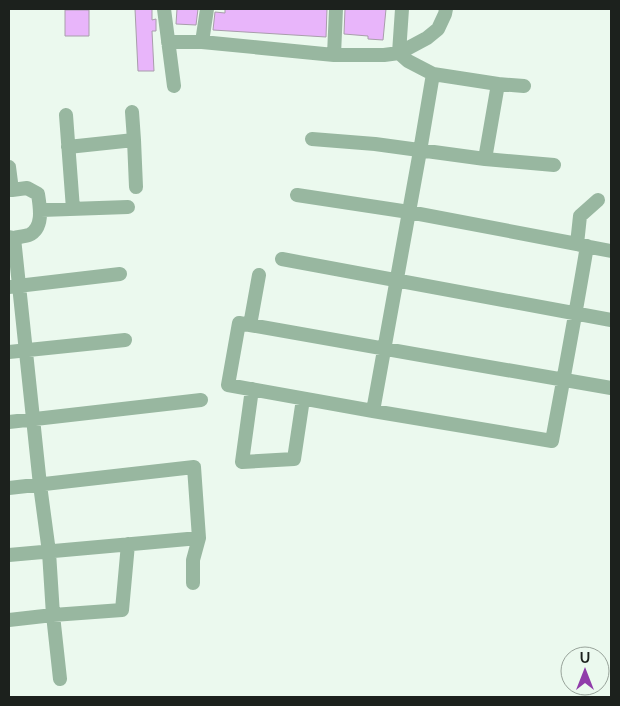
<svg xmlns="http://www.w3.org/2000/svg" width="620" height="706" viewBox="0 0 620 706" font-family="Raleway,sans-serif">
	<rect width="100%" height="100%" fill="#ebf9ee"/>
	<path fill="#e8b5fa" stroke="#a89eab" d="M 135,9 L 152,9 L 152,20 L 156,19 L 156,31 L 152,31 L 154,71 L 138,71 Z
		M 177,9 L 198,9 L 196,25 L 176,24 Z
		M 225,9 L 327,9 L 326,37 L 213,30 L 215,12 L 225,13 Z
		M 345,9 L 386,9 L 383,40 L 368,39 L 368,36 L 344,34 Z
		M 65,10 L 89,10 L 89,36 L 65,36 Z"/>
	<g fill="none" stroke-linecap="round" stroke-linejoin="round">
		<path stroke="#98b7a0" stroke-width="14" d="M 164,9 L 174,86
			M 207,9 L 202,42 L 334,55 L 384,55 L 399,53 L 427,38 L 438,29 L 445,14 L 446,9
			M 168,42 L 202,42
			M 334,55 L 336,9
			M 433,74 L 498,84 L 524,86
			M 498,84 L 485,159 L 554,165
			M 66,115 L 73,209
			M 312,139 L 375,144 L 485,159
			M 134,140 L 136,187
			M 68,147 L 134,140 L 132,112
			M 9,167 L 12,190 L 9,190
			M 12,190 L 27,188 L 38,194 C 40,207 44,228 29,235 C 25,236 19,237 14,238
			M 297,195 L 409,212 L 577,244 L 580,216 L 598,200
			M 41,210 L 128,207
			M 9,237 L 14,238 L 40,485 L 49,552 L 53,615 L 60,679
			M 580,245 L 611,251
			M 587,246 C 576,312 564,376 552,441 L 373,411 L 228,385 L 239,323 L 250,325 C 370,346 491,368 611,388
			M 282,259 L 611,320
			M 9,287 L 120,274
			M 250,325 L 259,275
			M 9,352 L 125,340
			M 252,389 L 242,462 L 294,459 L 303,399
			M 373,411 L 420,151 L 433,74 L 408,61 L 399,53 L 402,9
			M 9,422 L 201,400
			M 9,488 L 194,467 L 199,538 L 193,560 L 193,583
			M 9,555 L 199,538
			M 9,620 L 53,615 L 122,610 L 128,544"/>
	</g>
	<rect width="620" height="706" fill="none" stroke="#1c211d" stroke-width="20"/>
	<g transform="translate(585 671)"><circle r="24" fill="#ebf9ee" stroke="#98a39a"/>
	<path d="M0-4L9 19L0 12L-9 19Z" fill="#903caa"/>
	<text y="-8" font-size="14" font-weight="bold" text-anchor="middle" fill="#1c211d">U</text>
	</g>
</svg>
